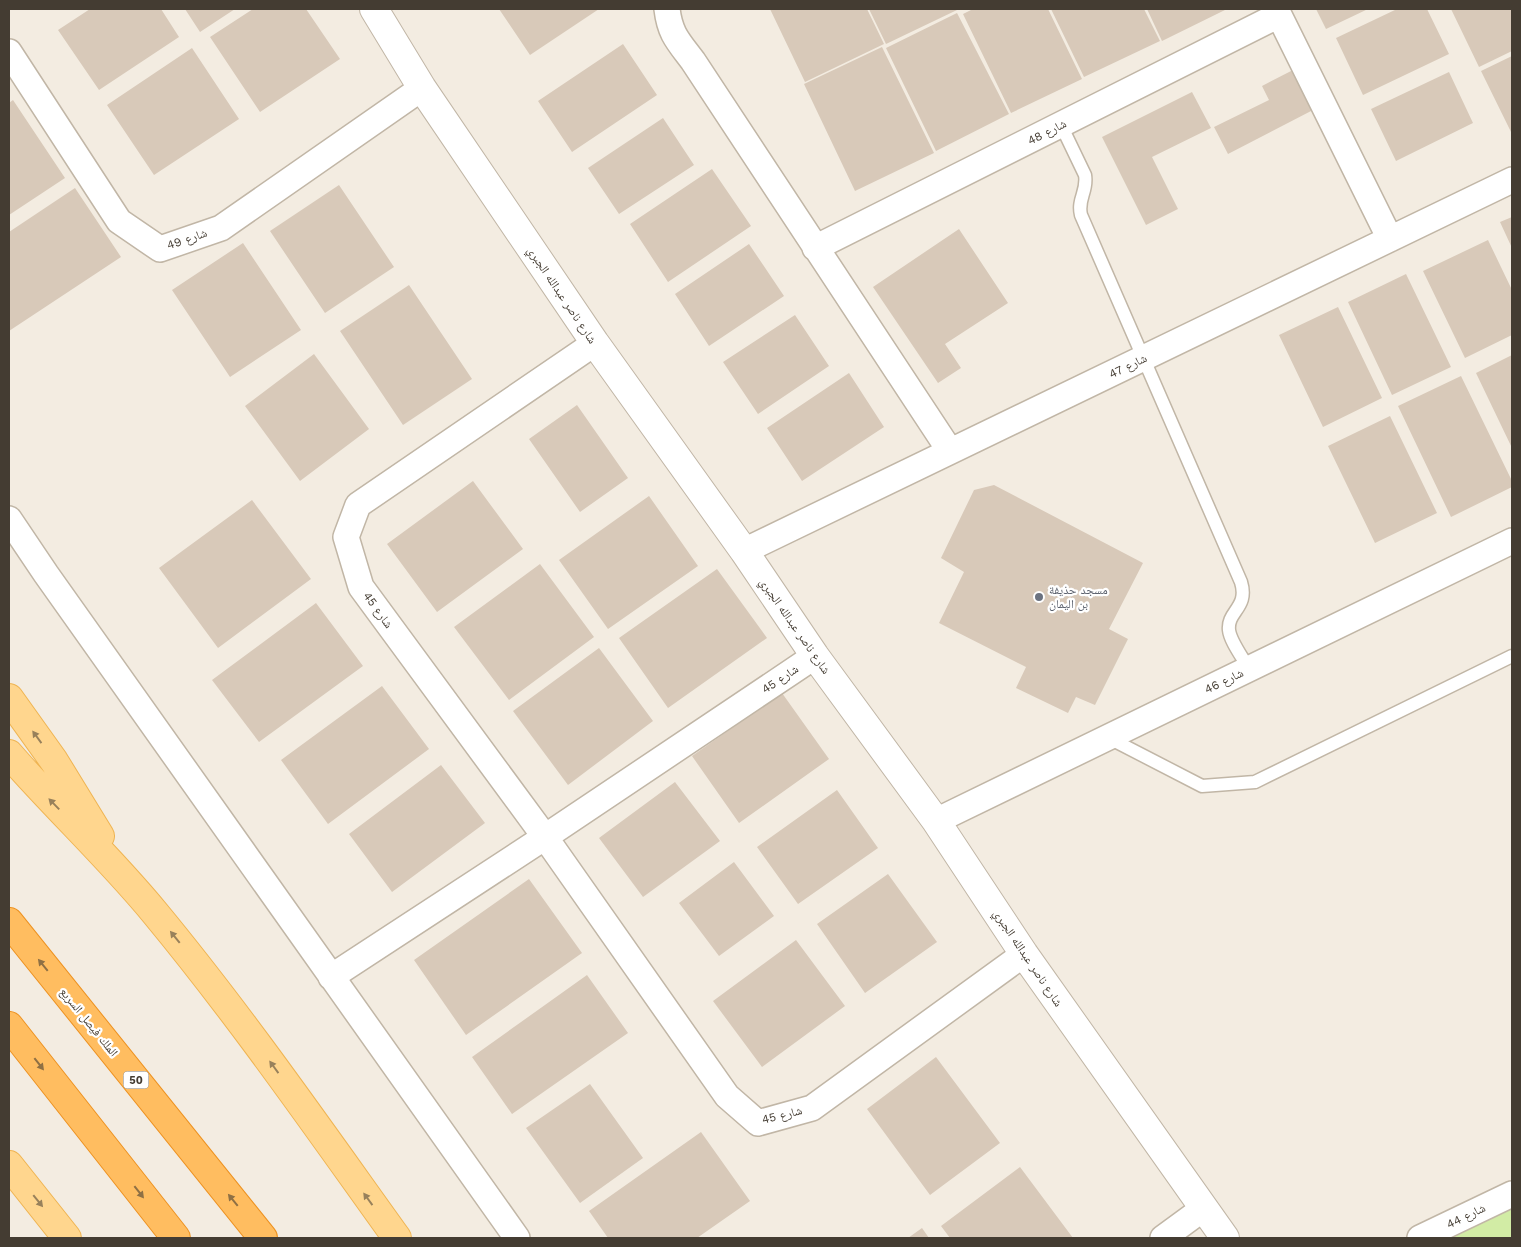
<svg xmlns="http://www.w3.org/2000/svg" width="1521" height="1247" viewBox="0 0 1521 1247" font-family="'Work Sans','Noto Naskh Arabic',sans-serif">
	<rect width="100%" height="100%" fill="#f3ece1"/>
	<path fill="#d2eca5" d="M 1512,1194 L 1512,1238 L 1420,1238 Z"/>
	<path fill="#d8c9b9" d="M 90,9 L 161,9 L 179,37 L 99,90 L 58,30 Z
		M 185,9 L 235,9 L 200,32 Z
		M 253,9 L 306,9 L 340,59 L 260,112 L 210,37 Z
		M 499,9 L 599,9 L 530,55 Z
		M 770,9 L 867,9 L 884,44 L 805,82 Z
		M 869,9 L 956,9 L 957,10 L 886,44 Z
		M 973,9 L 1048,9 L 1082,79 L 1011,113 L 963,14 Z
		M 1051,9 L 1144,9 L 1160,41 L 1084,77 Z
		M 1147,9 L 1224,9 L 1225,10 L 1162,41 Z
		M 1316,9 L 1368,9 L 1326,29 Z
		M 1397,9 L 1427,9 L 1449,54 L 1363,95 L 1336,38 Z
		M 1451,9 L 1512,9 L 1512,51 L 1479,67 Z
		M 957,13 L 1009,114 L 936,151 L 886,48 Z
		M 623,44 L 657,95 L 572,152 L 538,101 Z
		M 882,47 L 934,153 L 855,191 L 804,84 Z
		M 192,48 L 239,119 L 154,175 L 107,105 Z
		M 1512,56 L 1512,134 L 1481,71 Z
		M 1293,70 L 1313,110 L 1228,154 L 1214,127 L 1269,100 L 1262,86 Z
		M 1449,72 L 1473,123 L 1396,161 L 1371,109 Z
		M 1192,92 L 1211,128 L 1152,157 L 1178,209 L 1146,225 L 1102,137 Z
		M 13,100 L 65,178 L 9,215 L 9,103 Z
		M 663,118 L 694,165 L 619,214 L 588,168 Z
		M 712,169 L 751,226 L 668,282 L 630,224 Z
		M 339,185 L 394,267 L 325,313 L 270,231 Z
		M 75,188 L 121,257 L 9,331 L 9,232 Z
		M 1512,217 L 1512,248 L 1500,222 Z
		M 959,229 L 1008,303 L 945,344 L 961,368 L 938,383 L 873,287 Z
		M 1488,240 L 1512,290 L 1512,335 L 1465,358 L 1423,271 Z
		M 243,243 L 301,330 L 230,377 L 172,290 Z
		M 749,244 L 784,296 L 709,346 L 675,294 Z
		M 1406,274 L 1451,367 L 1392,395 L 1348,302 Z
		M 409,285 L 472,379 L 403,425 L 340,331 Z
		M 1338,307 L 1382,398 L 1323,427 L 1279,335 Z
		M 795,315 L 829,366 L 758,414 L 723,362 Z
		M 314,354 L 369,429 L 300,481 L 245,406 Z
		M 1512,355 L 1512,448 L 1476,373 Z
		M 849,373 L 884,427 L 802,481 L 767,428 Z
		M 1461,376 L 1512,481 L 1512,487 L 1451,517 L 1398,406 Z
		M 577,405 L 628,478 L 580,512 L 529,439 Z
		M 1390,416 L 1437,513 L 1375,543 L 1328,446 Z
		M 473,481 L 523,549 L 437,612 L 387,544 Z
		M 994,485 L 1143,563 L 1109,629 L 1128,639 L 1095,705 L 1076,697 L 1068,713 L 1016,688 L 1026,667 L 939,623 L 964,572 L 941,558 L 974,490 Z
		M 649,496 L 698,566 L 608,629 L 559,560 Z
		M 252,500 L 311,579 L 218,648 L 159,568 Z
		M 540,564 L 594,637 L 509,700 L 454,627 Z
		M 717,569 L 767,638 L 668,708 L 619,638 Z
		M 316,603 L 363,666 L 259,742 L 212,680 Z
		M 599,648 L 653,721 L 568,785 L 513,711 Z
		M 382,686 L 429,749 L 328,824 L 281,760 Z
		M 782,693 L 829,759 L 739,823 L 692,756 Z
		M 441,765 L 485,823 L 392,892 L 349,834 Z
		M 675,782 L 720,841 L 643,897 L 599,838 Z
		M 837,790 L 878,848 L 798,904 L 757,847 Z
		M 734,862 L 774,916 L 719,956 L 679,903 Z
		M 888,874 L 937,942 L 865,993 L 817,924 Z
		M 529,879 L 582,953 L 466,1035 L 414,960 Z
		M 796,940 L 845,1006 L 762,1067 L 713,1001 Z
		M 587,975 L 628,1033 L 512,1114 L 472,1057 Z
		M 936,1057 L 1000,1143 L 930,1195 L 867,1109 Z
		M 590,1084 L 643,1158 L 580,1203 L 526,1128 Z
		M 701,1132 L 750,1201 L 697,1238 L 608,1238 L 589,1211 Z
		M 1020,1167 L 1073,1238 L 950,1238 L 941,1226 Z
		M 922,1228 L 929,1238 L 908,1238 Z"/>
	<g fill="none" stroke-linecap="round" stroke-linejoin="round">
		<defs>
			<path id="service" d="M 1061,125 L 1085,175 C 1088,191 1077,199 1081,215 L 1241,582 C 1249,608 1227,611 1229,630 C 1230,641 1243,658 1249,669
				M 1107,737 L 1202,786 L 1255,782 L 1512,656"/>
			<path id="minor" d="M 667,9 C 670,34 678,41 693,61 L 950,451
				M 1276,9 L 1390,239
				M 9,52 L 119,221 L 160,249 L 221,228 L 422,88
				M 815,248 L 1279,15
				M 595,343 L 358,505 L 346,537 L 361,587 L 545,837 L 727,1096 L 758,1123 L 812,1108 L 1024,954
				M 9,519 L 46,574 L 517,1238
				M 744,551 L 1512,180
				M 936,821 L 1512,541
				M 331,977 L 545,837 L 815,656
				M 1163,1238 L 1204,1208
				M 1420,1238 L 1512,1194"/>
			<path id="tertiary" d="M 374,9 L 422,88 L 595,343 L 744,551 L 815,656 L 936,821 L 1024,954 L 1225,1238"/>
			<path id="primary" d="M 9,698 L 54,761 L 100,836
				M 9,754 C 56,808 109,857 155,913 C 241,1017 318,1128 397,1238
				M 9,1165 L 67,1238"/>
			<path id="motorway" d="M 9,922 L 263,1238
				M 9,1026 L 176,1238"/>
		</defs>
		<use href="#service" stroke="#c1b6a6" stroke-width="15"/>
		<use href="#minor" stroke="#c1b6a6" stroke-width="28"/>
		<use href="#tertiary" stroke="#c1b6a6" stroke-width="30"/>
		<use href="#primary" stroke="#efb452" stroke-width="30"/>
		<use href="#motorway" stroke="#ed9221" stroke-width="30"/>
		<use href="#service" stroke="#fff" stroke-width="12"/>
		<use href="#minor" stroke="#fff" stroke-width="25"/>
		<use href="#tertiary" stroke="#fff" stroke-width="28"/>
		<use href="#primary" stroke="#ffd68e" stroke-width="28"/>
		<use href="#motorway" stroke="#ffbd60" stroke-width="28"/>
	</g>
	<defs><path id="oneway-solid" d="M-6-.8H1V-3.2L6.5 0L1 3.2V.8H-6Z" transform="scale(1.25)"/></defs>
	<g fill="#98815b">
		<use href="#oneway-solid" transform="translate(37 737) rotate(-126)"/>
		<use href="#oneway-solid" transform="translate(54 804) rotate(-134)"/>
		<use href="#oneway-solid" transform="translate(175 937) rotate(-129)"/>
		<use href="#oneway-solid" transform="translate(274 1067) rotate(-126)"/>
		<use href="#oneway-solid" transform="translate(368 1199) rotate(-126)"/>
		<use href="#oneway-solid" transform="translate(38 1201) rotate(51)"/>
	</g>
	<g fill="#8f7044">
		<use href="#oneway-solid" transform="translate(43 965) rotate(-129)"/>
		<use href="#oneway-solid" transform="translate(39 1064) rotate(52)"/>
		<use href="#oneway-solid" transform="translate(139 1192) rotate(52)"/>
		<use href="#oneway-solid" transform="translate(233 1200) rotate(-129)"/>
	</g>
	<circle fill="#6b7280" stroke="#fff" stroke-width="2" cx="1039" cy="597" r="5"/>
	<g text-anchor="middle" stroke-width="4.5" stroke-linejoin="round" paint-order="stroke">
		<rect fill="#fff" stroke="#7c7670" stroke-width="1" x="123.5" y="1071.5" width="25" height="17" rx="4"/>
		<g font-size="11" font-weight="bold" fill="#443c32">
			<text x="136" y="1084">50</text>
		</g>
		<g font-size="12" fill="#443c32" stroke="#fff">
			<text transform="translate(1047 132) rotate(-27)" y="4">شارع 48</text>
			<text transform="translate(187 239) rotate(-19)" y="4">شارع 49</text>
			<text transform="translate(562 295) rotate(56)" y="4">شارع ناصر عبدالله الجبري</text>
			<text transform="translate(1128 366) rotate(-26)" y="4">شارع 47</text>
			<text transform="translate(378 610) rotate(54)" y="4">شارع 45</text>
			<text transform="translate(795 626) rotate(55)" y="4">شارع ناصر عبدالله الجبري</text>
			<text transform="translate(780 679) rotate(-34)" y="4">شارع 45</text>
			<text transform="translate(1224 681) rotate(-26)" y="4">شارع 46</text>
			<text transform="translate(1028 958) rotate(56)" y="4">شارع ناصر عبدالله الجبري</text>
			<text transform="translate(89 1022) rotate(51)" y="4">الملك فيصل السريع</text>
			<text transform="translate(782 1115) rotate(-14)" y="4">شارع 45</text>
			<text transform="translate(1466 1216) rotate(-26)" y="4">شارع 44</text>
		</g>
		<g font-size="12" fill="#5b616d" stroke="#fff" text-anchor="start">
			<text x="1049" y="594">مسجد حذيفة<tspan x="1049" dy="14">بن اليمان</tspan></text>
		</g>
	</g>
	<rect width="1521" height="1247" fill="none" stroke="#443c32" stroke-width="20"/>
</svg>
